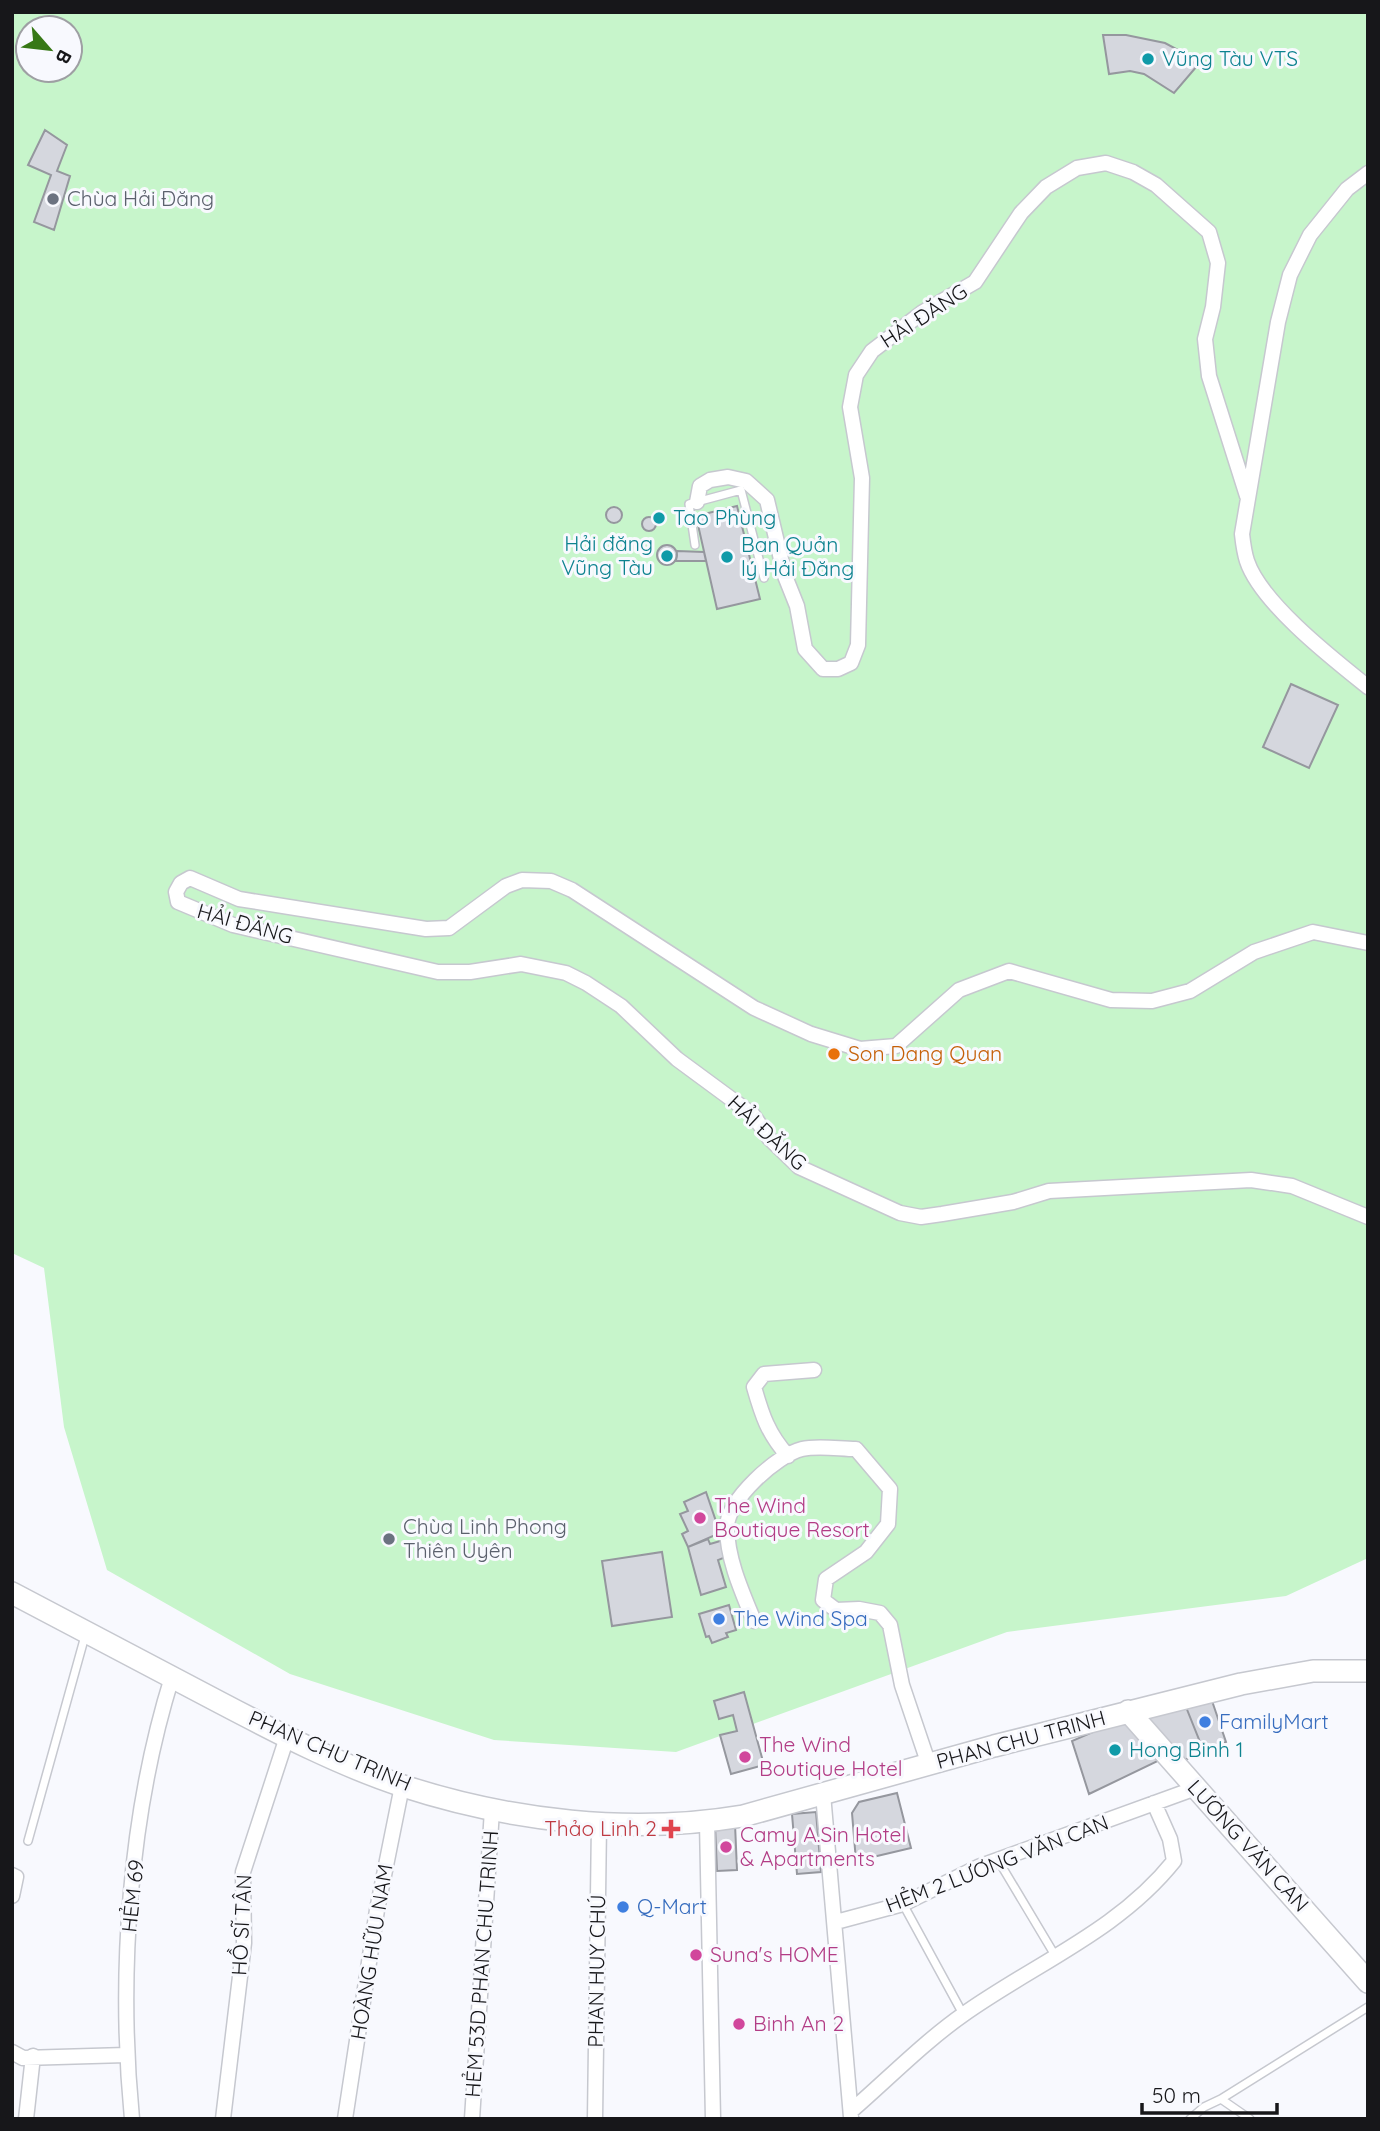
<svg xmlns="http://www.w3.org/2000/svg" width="1380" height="2131" viewBox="0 0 1380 2131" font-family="Quicksand,sans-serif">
	<rect width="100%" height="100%" fill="#f8f9fe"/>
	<path fill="#c7f5cb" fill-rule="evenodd" d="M 12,12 L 1368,12 L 1368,1558 L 1286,1596 L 1007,1632 L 676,1752 L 494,1740 L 290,1674 L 107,1570 L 64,1427 L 44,1268 L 12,1253 ZM 28,28 L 70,28 L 70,70 L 28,70 Z"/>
	<path fill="#d5d7de" stroke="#95979e" stroke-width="2" d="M 1103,35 L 1126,35 L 1165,43 L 1182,52 L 1197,66 L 1174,93 L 1144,74 L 1130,71 L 1109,74 Z
		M 45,130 L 67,145 L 57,171 L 70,176 L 54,230 L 34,222 L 51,175 L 28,165 Z
		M 737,506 L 760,599 L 717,609 L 696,516 Z
		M606 515a8 8 0 1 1 16 0a8 8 0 1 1-16 0Z
		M642 524a7 7 0 1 1 14 0a7 7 0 1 1-14 0Z
		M657 555a10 10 0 1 1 20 0a10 10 0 1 1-20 0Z
		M 677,551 L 704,552 L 706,561 L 676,561 Z
		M 1291,684 L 1338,705 L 1309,768 L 1263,747 Z
		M 706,1492 L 720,1533 L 688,1547 L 682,1534 L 688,1531 L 680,1514 L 688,1511 L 684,1502 Z
		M 708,1539 L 710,1544 L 727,1539 L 731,1555 L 718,1560 L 726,1587 L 701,1595 L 688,1547 Z
		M 662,1552 L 672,1617 L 612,1626 L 602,1561 Z
		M 729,1605 L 736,1630 L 726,1633 L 728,1637 L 712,1643 L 709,1636 L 706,1637 L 699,1614 Z
		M 744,1692 L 764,1765 L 731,1774 L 720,1735 L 737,1731 L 733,1715 L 719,1719 L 714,1701 Z
		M 1210,1695 L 1226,1742 L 1204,1752 L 1184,1702 Z
		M 1184,1702 L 1204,1752 L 1177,1763 L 1133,1712 Z
		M 1127,1717 L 1164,1758 L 1089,1794 L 1072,1741 Z
		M 897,1793 L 911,1848 L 856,1861 L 852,1813 L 859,1802 Z
		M 816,1812 L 821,1872 L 797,1874 L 792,1814 Z
		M 735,1824 L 737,1870 L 717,1871 L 715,1825 Z"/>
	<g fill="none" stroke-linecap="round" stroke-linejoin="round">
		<defs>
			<path id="lane" d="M 695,545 L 689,504 L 741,490 L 764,578
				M 28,1841 L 85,1636
				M 998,1860 L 1056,1957
				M 903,1904 L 963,2014
				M 1221,2099 L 1250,2119
				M 1190,2119 L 1204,2107 L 1221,2099 L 1368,2007"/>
			<path id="street" d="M 1368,173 L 1347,189 L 1310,235 L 1290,275 L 1278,322 L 1242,534 C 1243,543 1244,552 1247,561 C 1261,603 1333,659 1368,687
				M 697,502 L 700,486 L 710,480 L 728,477 L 746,481 L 767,500 L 785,576 L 797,606 L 805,649 L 823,669 L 838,669 L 851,663 L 858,645 L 862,478 L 850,407 L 856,375 L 872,351 L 923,312 L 975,282 L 1021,213 L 1046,187 L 1077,168 L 1106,163 L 1133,172 L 1156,185 L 1209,232 L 1218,263 L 1213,307 L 1205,339 L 1209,376 L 1247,496
				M 1368,943 L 1313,932 L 1254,952 L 1190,991 L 1152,1001 L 1111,1000 L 1009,971 L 959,990 L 896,1046 L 860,1049 L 811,1034 L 754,1008 L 572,890 L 551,881 L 522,880 L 506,886 L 449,928 L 426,929 L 239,899 L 190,878 L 181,883 L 176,892 L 178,902 L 233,925 L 438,972 L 470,972 L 521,964 L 566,973 L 586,983 L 621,1006 L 677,1059 L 753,1115 L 769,1138 L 799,1167 L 900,1213 L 921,1217 L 942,1214 L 1013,1202 L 1049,1191 L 1251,1180 L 1292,1186 L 1368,1217
				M 788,1456 C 768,1434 762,1415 754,1387 L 764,1374 L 814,1370
				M 754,1621 C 742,1592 727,1559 727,1527 C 727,1500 777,1455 802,1449 C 818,1445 840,1449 856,1449 L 890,1489 L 888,1524 L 866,1552 L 826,1579 L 823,1600 L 836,1610 L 859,1609 L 880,1613 L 890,1625 L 902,1685 L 929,1765
				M 823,1794 L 851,2117
				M 707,1822 L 713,2119
				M 12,1875 L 16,1877 L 12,1896
				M 836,1922 L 903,1904 L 978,1867 L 1196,1788
				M 12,2052 L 23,2058 L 126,2055
				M 851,2111 C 888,2079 924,2042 964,2014 C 1036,1963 1118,1931 1174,1861 L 1170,1839 L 1154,1803
				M 26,2119 L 33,2056
				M 132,2119 C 118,1975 129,1815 172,1677
				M 223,2119 L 244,1943 L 243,1872 L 287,1737
				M 345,2119 L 377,1910 L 402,1786
				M 472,2119 L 492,1810
				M 595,2119 L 599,1823"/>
			<path id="secondary" d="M 12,1593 C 81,1629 150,1666 219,1702 C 278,1733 339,1765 403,1786 C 511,1821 630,1835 743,1816 L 994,1746 L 1241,1684 L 1313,1671 L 1368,1671
				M 1128,1711 L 1368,1982"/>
		</defs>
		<use href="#lane" stroke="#c6c8cf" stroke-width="10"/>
		<use href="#street" stroke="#c6c8cf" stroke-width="17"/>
		<use href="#secondary" stroke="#c6c8cf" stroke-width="24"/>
		<use href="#lane" stroke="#fff" stroke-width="7"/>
		<use href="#street" stroke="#fff" stroke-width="14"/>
		<use href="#secondary" stroke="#fff" stroke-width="21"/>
	</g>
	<g fill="#0f9aa8" stroke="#f8f9fe" stroke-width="2.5">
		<circle cx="1148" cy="59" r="7"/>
		<circle cx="659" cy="518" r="7"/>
		<circle cx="667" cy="556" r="7"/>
		<circle cx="727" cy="557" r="7"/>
		<circle cx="1115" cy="1750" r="7"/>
	</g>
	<g fill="#6b7280" stroke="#f8f9fe" stroke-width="2.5">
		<circle cx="53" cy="199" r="7"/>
		<circle cx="389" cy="1539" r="7"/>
	</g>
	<circle fill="#e8710a" stroke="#f8f9fe" stroke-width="2.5" cx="834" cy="1054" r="7"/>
	<g fill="#d1479c" stroke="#f8f9fe" stroke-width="2.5">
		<circle cx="700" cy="1518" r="7"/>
		<circle cx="745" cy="1757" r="7"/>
		<circle cx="726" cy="1847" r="7"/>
		<circle cx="696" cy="1955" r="7"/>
		<circle cx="739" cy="2024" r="7"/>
	</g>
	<g fill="#3f7fe0" stroke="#f8f9fe" stroke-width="2.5">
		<circle cx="719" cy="1619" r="7"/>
		<circle cx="1205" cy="1722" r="7"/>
		<circle cx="623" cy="1907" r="7"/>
	</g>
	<path fill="#e0444e" stroke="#f8f9fe" stroke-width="2.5" d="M667.5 1818.5h7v7h7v7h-7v7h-7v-7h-7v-7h7z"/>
	<g text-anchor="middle" stroke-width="6" stroke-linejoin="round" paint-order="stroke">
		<g font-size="21" fill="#0d838f" stroke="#f8f9fe" text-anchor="start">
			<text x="1162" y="66">Vũng Tàu VTS</text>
			<text x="673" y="525">Tao Phùng</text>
			<text x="653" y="551" text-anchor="end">Hải đăng<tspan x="653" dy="24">Vũng Tàu</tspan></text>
			<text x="741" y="552">Ban Quản<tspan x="741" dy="24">lý Hải Đăng</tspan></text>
			<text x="1129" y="1757">Hong Binh 1</text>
		</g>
		<g font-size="21" fill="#5b616d" stroke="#f8f9fe" text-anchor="start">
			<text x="67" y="206">Chùa Hải Đăng</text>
			<text x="403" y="1534">Chùa Linh Phong<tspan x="403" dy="24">Thiên Uyên</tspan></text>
		</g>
		<g font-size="21" fill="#17171a" stroke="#f8f9fe">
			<text transform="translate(924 316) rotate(-33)" y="7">HẢI ĐĂNG</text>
			<text transform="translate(245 924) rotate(16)" y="7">HẢI ĐĂNG</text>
			<text transform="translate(767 1133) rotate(43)" y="7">HẢI ĐĂNG</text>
			<text transform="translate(1021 1740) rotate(-15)" y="7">PHAN CHU TRINH</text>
			<text transform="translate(330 1751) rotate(23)" y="7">PHAN CHU TRINH</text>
			<text transform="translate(1248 1846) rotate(48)" y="7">LƯƠNG VĂN CAN</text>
			<text transform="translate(997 1864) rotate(-21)" y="7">HẺM 2 LƯƠNG VĂN CAN</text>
			<text transform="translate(133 1896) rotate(-84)" y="7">HẺM 69</text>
			<text transform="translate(242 1925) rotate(-87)" y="7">HỒ SĨ TÂN</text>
			<text transform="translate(372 1952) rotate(-81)" y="7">HOÀNG HỮU NAM</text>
			<text transform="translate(482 1964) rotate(-86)" y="7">HẺM 53D PHAN CHU TRINH</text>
			<text transform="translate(597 1971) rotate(-89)" y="7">PHAN HUY CHÚ</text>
		</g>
		<g font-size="21" fill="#c56008" stroke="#f8f9fe" text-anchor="start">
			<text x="848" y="1061">Son Dang Quan</text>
		</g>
		<g font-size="21" fill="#b23c85" stroke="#f8f9fe" text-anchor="start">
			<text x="714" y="1513">The Wind<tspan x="714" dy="24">Boutique Resort</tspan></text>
			<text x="759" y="1752">The Wind<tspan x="759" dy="24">Boutique Hotel</tspan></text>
			<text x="740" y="1842">Camy A.Sin Hotel<tspan x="740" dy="24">&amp; Apartments</tspan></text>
			<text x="710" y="1962">Suna's HOME</text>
			<text x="753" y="2031">Binh An 2</text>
		</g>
		<g font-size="21" fill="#366cbe" stroke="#f8f9fe" text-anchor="start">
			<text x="733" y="1626">The Wind Spa</text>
			<text x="1219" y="1729">FamilyMart</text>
			<text x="637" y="1914">Q-Mart</text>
		</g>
		<g font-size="21" fill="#be3a42" stroke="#f8f9fe" text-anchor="end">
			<text x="657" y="1836">Thảo Linh 2</text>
		</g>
	</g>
	<rect width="1380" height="2131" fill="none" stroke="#17171a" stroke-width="28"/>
	<g transform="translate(49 49) rotate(118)"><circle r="33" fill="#f8f9fe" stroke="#9e9fa3" stroke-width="2"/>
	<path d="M0-5L12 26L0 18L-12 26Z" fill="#377816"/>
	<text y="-10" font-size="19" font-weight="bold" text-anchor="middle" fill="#17171a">B</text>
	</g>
	<path d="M1142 2103v10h135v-10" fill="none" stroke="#17171a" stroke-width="3.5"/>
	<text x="1152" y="2103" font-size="21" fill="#17171a" stroke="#f8f9fe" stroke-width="5" paint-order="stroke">50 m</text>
</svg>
